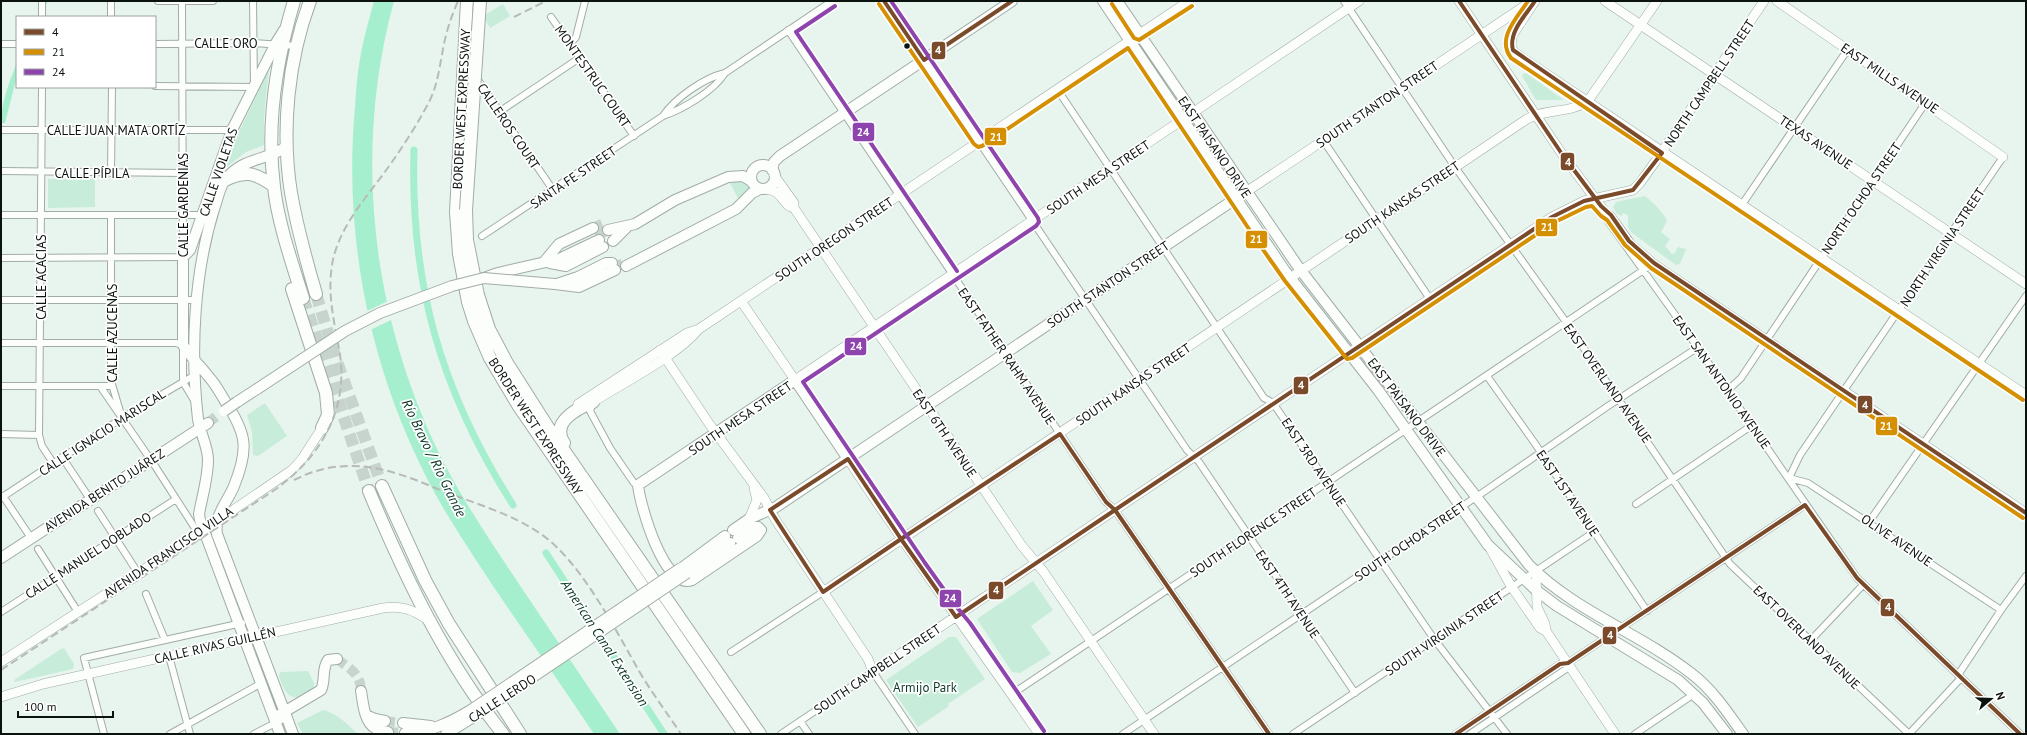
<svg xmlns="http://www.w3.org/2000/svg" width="2027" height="735" viewBox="0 0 2027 735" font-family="'PT Sans',sans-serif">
	<rect width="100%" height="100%" fill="#e8f5ee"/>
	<path fill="#c8ecda" d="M 503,4 L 510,16 L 490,28 L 483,16 Z
		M 269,68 L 264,117 L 264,145 L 246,152 L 225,168 L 238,134 Z
		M 1524,73 L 1526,73 L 1564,100 L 1536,100 L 1522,76 Z
		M 736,178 L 749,184 L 750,190 L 739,200 L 730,183 L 730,181 Z
		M 48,179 L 95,179 L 95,207 L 48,208 Z
		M 1645,196 C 1652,201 1664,213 1667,221 L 1661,232 L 1670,239 L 1665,246 L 1672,254 L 1675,253 L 1678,247 L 1686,249 L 1680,264 L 1676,265 L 1632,233 L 1628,227 L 1628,216 L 1624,213 L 1621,216 L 1617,214 L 1613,207 L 1616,202 Z
		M 265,403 L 287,436 L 258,456 L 253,455 L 252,432 L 247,415 Z
		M 1033,581 L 1053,610 L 1031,626 L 1051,654 L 1020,673 L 1012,672 L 977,619 Z
		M 949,637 L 956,637 L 985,679 L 948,704 L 949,706 L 918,727 L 886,680 Z
		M 64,648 L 74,664 L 73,669 L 15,682 L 14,680 L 61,649 Z
		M 308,671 L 314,683 L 314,688 C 294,704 287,699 279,677 L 280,672 Z
		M 323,710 C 337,713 348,725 358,734 L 303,734 L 297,723 Z"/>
	<path fill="#a6efce" d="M 374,1 L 394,1 C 352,154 372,320 443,461 C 466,506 494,546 521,587 C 554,636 587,685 620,734 L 594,734 C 545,660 491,587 445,511 C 374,390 342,246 355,107 C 356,91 357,75 360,59 C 363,40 369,20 374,1 Z
		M 17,62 L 17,76 L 5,123 L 1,123 C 1,102 10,81 17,62 Z"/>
	<path fill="#e8f5ee" d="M 388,301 L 393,319 L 370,330 L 365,312 Z"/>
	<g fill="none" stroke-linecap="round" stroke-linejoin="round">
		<path stroke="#a6efce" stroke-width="2" d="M 44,7 L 47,1"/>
		<path stroke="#a6efce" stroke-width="7" d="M 414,150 C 410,285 441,391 513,505
			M 546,553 L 664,734"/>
		<path stroke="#c7d3cd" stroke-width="10" stroke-dasharray="10 5" stroke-linecap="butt" d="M 593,228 L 604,223
			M 596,236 L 608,230
			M 613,267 L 624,263
			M 208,423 L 218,415
			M 337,659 C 349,668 361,674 361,691
			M 385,721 L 403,723
			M 388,732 L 405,733"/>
		<path stroke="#c7d3cd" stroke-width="12" stroke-dasharray="12 6" stroke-linecap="butt" d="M 316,294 L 336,359 L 382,486
			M 303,298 L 369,491"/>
		<defs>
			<path id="street" d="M 111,1 L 111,17
				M 158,1 L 213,1
				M 884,1 L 1187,450 L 1199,462 L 1355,693
				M 1344,1 L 1455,167 L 1566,322 L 1730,564 L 1909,734
				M 42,17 L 42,1
				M 551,17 L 634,136
				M 788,30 L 1106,502 L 1115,510 L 1269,734
				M 571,43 L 576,37 L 585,1
				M 1,44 L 17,44
				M 155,44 L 253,43 L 296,46
				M 476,77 L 553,190
				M 155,86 L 254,87 L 253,1
				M 42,87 L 39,435 L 42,446 L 53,463
				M 1057,89 L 1264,398 L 1273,403 L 1434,639 L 1507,734
				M 499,112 L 581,57
				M 663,116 C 675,98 704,78 725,73 L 832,1
				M 1,130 L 232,130
				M 1323,140 L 1430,299
				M 1,171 L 183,173
				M 111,173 L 112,87
				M 1741,206 L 1848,49
				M 1605,212 L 1607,220 L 1671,309 L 1857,578 L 2020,734
				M 1605,212 L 1611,215 L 1632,244 L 1654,263 L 1844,391
				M 1,215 L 205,215
				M 111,216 L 111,381 L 122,418
				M 482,236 L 663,116 C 683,109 714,91 725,73
				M 1,258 L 183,257 L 182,1
				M 1,300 L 196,300
				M 1,343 L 176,343 L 183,345 L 183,382 L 195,402
				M 1487,376 L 1536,445 L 1647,611
				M 1,386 L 111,386
				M 100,386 L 155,466 L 200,536
				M 1727,391 L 1741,378 L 1926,102
				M 593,402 L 590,411 L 610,448 L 634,483 L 638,485
				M 1,434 L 39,435
				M 62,457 L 90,499
				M 1789,478 L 1800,455 L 2003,157
				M 1789,478 L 1808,483 L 2001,610
				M 3,496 L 31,538
				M 1,498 L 122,418 L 195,375
				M 1636,504 L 1751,426
				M 98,511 L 138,573
				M 1869,522 L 2026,296
				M 38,549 L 78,612
				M 146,594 L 165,640
				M 1,612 L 176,499
				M 1810,641 L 1863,585
				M 731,652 L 823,592
				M 169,656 L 190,734
				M 1958,675 L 2001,610 L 2026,576
				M 1012,694 L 1654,263
				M 800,721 L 809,734
				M 104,734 L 84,658 L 242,623
				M 170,734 L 260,684
				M 254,734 L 285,718
				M 781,734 L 873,672 L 915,734
				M 1123,734 L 1485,491 L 1608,406 L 1697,348
				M 1293,734 L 1594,532
				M 1456,734 L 1560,664 L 1568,663 L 1805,505
				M 1470,734 L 1566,669 L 1568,663
				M 1635,734 L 1694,694
				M 1909,734 L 1961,678"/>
			<path id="secondary" d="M 1459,1 L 1562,154 L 1605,212
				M 1535,1 L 1512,36 L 1511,47 L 1515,53 L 2026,395
				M 1605,1 L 2026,284
				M 1777,1 L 2003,157
				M 774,175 L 794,203 L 794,208
				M 766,189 C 783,190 783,207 794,208 L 1022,546 L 1043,571 L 1154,734
				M 1246,192 L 1532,1
				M 741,301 L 795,380 L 1359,1
				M 660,350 L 710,425 L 764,498 L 775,519 L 868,659 L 873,672 L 1552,217 L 1584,201 L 1633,190 L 1640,183 L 1655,162 L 1764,1
				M 1844,391 L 2026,513
				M 593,402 C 623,383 677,356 699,329 L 1189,1
				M 578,404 L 687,333 L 699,329
				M 848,459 C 909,553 976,642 1039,734
				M 749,519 L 757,500 L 754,488
				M 217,521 L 292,470 L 302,459 L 322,428
				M 1491,550 L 1511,586 L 1540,628 L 1546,631
				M 1536,572 L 1537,607 L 1545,624 L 1546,631 L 1615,734
				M 823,592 L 1527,119 C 1546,108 1569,114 1588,101 L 1657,1
				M 1,662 L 203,531
				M 1,697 L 43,684 L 383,608 C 401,605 414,610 428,620"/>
			<path id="primary" d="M 1103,1 L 1285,271 L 1378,390 L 1488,545 L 1536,590 L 1557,606 L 1678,680 L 1703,703 L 1727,734
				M 1117,1 L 1299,268 L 1529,565 C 1576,612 1640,633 1692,674 C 1713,690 1728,713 1743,734
				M 284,30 L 276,43 L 232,130 L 190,250 L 183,257 L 183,345 C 190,357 200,365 208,376 C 215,383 220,393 225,401 C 247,434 249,449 234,486 C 227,503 214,515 217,534 L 293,734
				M751 177a12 12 0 1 1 24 0a12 12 0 1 1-24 0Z
				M 772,170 L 774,162 L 780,156 L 1012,1
				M 608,230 L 635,224 L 675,200 L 728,177 L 743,176 L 751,181
				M 613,241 L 627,227
				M 544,262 L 559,244 L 593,228
				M 550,263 L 566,266 L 603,247
				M 626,266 L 736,209 L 752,193 L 760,189
				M 484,278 L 498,273 L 559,259 L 599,240
				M 555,284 L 579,287 L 615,270
				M 557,284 L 578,277 L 606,263 L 612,263
				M 237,402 L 257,389
				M 733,530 L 749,519 L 776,507 L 1241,195
				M 738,538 L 755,527 L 758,527 L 761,530 L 757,536 L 692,580 C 664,590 640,505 638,485 L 795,380 L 848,459
				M 1,558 L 208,423
				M 683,567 L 725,536
				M 687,573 L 730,543
				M 361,691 C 363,702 364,722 375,728 C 378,730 384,731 388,732
				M 279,715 L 321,690 C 326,680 321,670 328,660 L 337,659
				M 366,715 L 375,719 L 385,721
				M 403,723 L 431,726
				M 405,733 C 429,733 451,722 471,710
				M 280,734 L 200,520 L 199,514 C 202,497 208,478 208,460 C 208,446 200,433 198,419 C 190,350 194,272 215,206 C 218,198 220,186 225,180 C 244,156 266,162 287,146
				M 446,734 L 475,716"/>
			<path id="highway" d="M 294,1 C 276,61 266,124 274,187 C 278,223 292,263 303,298
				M 310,1 C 288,60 281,130 291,193 C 297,227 306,260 316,294
				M 467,1 L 456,212 L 459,254 L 468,302 L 474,321 L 490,358 L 518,405 L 744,734
				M 223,181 C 245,170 254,172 274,186
				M 466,210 L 467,240 L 478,295 L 489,329 L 507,363 L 549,429 L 760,734
				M 292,289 L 326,393 L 328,415 L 322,428
				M 564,443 C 550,423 576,409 593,402
				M 382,486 L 425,580 L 449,624 L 520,734
				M 369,491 C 405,577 445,661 503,734"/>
		</defs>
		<use href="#street" stroke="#a2aca6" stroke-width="8"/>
		<use href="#secondary" stroke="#a2aca6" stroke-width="10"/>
		<use href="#primary" stroke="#a2aca6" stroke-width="12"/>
		<use href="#highway" stroke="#a2aca6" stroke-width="14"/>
		<use href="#street" stroke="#fcfefc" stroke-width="6"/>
		<use href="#secondary" stroke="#fcfefc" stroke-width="9"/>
		<use href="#primary" stroke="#fcfefc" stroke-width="10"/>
		<use href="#highway" stroke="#fcfefc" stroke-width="12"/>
		<path stroke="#b8bab8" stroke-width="2" stroke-dasharray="8 4" stroke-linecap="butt" d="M 514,17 L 546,1
			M 294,480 C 343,455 386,467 433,487 C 469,502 509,512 541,534 C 581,562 615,629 639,671 C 652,693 667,713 681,734
			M 1,670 L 276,489 C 320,457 348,411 340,355 C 335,324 327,297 332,265 C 338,228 366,198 387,169 C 402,148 417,125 429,102 C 438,85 440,63 444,44 C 447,29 452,15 458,1"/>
		<defs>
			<path id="primary-bridge" d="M 257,389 L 345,331 L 380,313 L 452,286 L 484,278 L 555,284
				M 224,411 L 237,402
				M 471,710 L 681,568
				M 475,716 L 687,573"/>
			<path id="highway-bridge" d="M 466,210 L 480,1"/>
		</defs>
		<use href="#primary-bridge" stroke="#a2aca6" stroke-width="12" stroke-linecap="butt"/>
		<use href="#highway-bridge" stroke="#a2aca6" stroke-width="14" stroke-linecap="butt"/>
		<use href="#primary-bridge" stroke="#fcfefc" stroke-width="10"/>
		<use href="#highway-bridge" stroke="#fcfefc" stroke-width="12"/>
		<defs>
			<path id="bus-1" d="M 884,1 L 924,60 L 1012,1
				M 1459,1 L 1562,154 L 1601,206 L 1611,215 L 1629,241 L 1654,263 L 2026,513
				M 848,459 L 901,539 L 823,592 L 770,510 Z
				M 1115,510 L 1269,734
				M 1115,510 L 1552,217 L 1584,201 L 1633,190 L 1662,153 L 1513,50 C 1508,32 1526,15 1535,1
				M 901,539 L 956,617 L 1115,510
				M 901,539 L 1060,434 L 1106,502 L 1115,510
				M 1456,734 L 1560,664 L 1568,663 L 1805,505 L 1857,578 L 2020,734"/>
			<path id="bus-2" d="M 1528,1 C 1517,18 1496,38 1511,58 L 2023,400
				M 879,4 L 974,144 L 978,147 L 982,146 L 1128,48 L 1257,241 L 1285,281 L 1347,359 L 1352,358 L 1555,222 L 1586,207 L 1592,206 L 1601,216 L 1607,220 L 1625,245 L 1651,268 L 2023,518
				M 1112,4 L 1134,38 L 1139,40 L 1192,6"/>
			<path id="bus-3" d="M 891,1 L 1038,218 L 1039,222 L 1036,226 L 803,382 L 925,563 L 955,605 L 970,623 L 1044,731
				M 835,6 L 796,32 L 957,271"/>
		</defs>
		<use href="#bus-1" stroke="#fff" stroke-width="7"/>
		<use href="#bus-2" stroke="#fff" stroke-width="7"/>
		<use href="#bus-3" stroke="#fff" stroke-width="7"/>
		<use href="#bus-1" stroke="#7a4b2a" stroke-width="4"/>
		<use href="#bus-2" stroke="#d49002" stroke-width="4"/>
		<use href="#bus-3" stroke="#8e44ad" stroke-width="4"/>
	</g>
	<circle fill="#0b130f" stroke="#fff" stroke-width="1.5" cx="907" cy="46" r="3.5"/>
	<g text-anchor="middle" stroke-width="3.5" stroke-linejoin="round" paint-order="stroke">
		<g font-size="13" fill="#0b130f" stroke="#fff">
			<text x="226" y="48">CALLE ORO</text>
			<text transform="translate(593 76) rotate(55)" y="5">MONTESTRUC COURT</text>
			<text transform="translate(1890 78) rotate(34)" y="5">EAST MILLS AVENUE</text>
			<text transform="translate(1709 83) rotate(-56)" y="5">NORTH CAMPBELL STREET</text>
			<text transform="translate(1377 104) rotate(-34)" y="5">SOUTH STANTON STREET</text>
			<text transform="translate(461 109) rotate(-87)" y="5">BORDER WEST EXPRESSWAY</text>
			<text transform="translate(509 126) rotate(56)" y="5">CALLEROS COURT</text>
			<text x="116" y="135">CALLE JUAN MATA ORTÍZ</text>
			<text transform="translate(1816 142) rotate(34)" y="5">TEXAS AVENUE</text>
			<text transform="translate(1215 147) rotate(56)" y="5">EAST PAISANO DRIVE</text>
			<text transform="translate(218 172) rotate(-71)" y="5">CALLE VIOLETAS</text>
			<text x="92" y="178">CALLE PÍPILA</text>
			<text transform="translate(573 177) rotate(-34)" y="5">SANTA FE STREET</text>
			<text transform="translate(1098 177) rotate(-34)" y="5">SOUTH MESA STREET</text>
			<text transform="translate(1861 198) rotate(-56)" y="5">NORTH OCHOA STREET</text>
			<text transform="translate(1402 202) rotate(-34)" y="5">SOUTH KANSAS STREET</text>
			<text transform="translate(183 205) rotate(-90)" y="5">CALLE GARDENIAS</text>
			<text transform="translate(834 239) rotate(-34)" y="5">SOUTH OREGON STREET</text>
			<text transform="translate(1942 247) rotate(-56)" y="5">NORTH VIRGINIA STREET</text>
			<text transform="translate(41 277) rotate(-90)" y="5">CALLE ACACIAS</text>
			<text transform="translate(1108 284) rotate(-34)" y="5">SOUTH STANTON STREET</text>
			<text transform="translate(112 333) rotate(-90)" y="5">CALLE AZUCENAS</text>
			<text transform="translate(1007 356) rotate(56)" y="5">EAST FATHER RAHM AVENUE</text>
			<text transform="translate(1722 382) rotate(55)" y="5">EAST SAN ANTONIO AVENUE</text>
			<text transform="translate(1608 383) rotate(55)" y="5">EAST OVERLAND AVENUE</text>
			<text transform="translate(1133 384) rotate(-34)" y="5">SOUTH KANSAS STREET</text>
			<text transform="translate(1407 407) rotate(53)" y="5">EAST PAISANO DRIVE</text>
			<text transform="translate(740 418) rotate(-34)" y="5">SOUTH MESA STREET</text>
			<text transform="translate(536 426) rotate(57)" y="5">BORDER WEST EXPRESSWAY</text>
			<text transform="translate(102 432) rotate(-33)" y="5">CALLE IGNACIO MARISCAL</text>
			<text transform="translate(945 433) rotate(56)" y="5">EAST 6TH AVENUE</text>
			<text transform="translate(1314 462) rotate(56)" y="5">EAST 3RD AVENUE</text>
			<text transform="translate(104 490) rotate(-33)" y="5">AVENIDA BENITO JUÁREZ</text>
			<text transform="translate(1568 493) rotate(56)" y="5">EAST 1ST AVENUE</text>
			<text transform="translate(1253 532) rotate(-34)" y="5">SOUTH FLORENCE STREET</text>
			<text transform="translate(1897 540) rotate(34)" y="5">OLIVE AVENUE</text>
			<text transform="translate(1410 541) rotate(-34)" y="5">SOUTH OCHOA STREET</text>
			<text transform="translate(168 552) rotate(-34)" y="5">AVENIDA FRANCISCO VILLA</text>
			<text transform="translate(88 555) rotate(-33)" y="5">CALLE MANUEL DOBLADO</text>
			<text transform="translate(1288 594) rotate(56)" y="5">EAST 4TH AVENUE</text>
			<text transform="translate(1444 633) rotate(-34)" y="5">SOUTH VIRGINIA STREET</text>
			<text transform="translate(1807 637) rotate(44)" y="5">EAST OVERLAND AVENUE</text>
			<text transform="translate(215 645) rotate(-13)" y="5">CALLE RIVAS GUILLÉN</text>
			<text transform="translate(877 669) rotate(-34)" y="5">SOUTH CAMPBELL STREET</text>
			<text transform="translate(502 698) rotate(-33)" y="5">CALLE LERDO</text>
		</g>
		<g font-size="13" fill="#0c3928" stroke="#fff">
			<text x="925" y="692">Armijo Park</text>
		</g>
		<g font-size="14" font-style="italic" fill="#073524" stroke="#fff">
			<text transform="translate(434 458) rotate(64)" y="5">Río Bravo / Rio Grande</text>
			<text transform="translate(605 643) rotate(57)" y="5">American Canal Extension</text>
		</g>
	</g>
	<g stroke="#fff" stroke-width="1.5">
		<rect x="931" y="41" width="15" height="19" rx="4" fill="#7a4b2a"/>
		<rect x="852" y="122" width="23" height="20" rx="4" fill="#8e44ad"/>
		<rect x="984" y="127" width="23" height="19" rx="4" fill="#d49002"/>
		<rect x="1560" y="152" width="15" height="19" rx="4" fill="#7a4b2a"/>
		<rect x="1535" y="218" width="23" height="19" rx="4" fill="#d49002"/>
		<rect x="1245" y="230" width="23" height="19" rx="4" fill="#d49002"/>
		<rect x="844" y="337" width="23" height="19" rx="4" fill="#8e44ad"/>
		<rect x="1293" y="376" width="16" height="19" rx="4" fill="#7a4b2a"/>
		<rect x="1857" y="395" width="16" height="19" rx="4" fill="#7a4b2a"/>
		<rect x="1875" y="416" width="23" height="20" rx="4" fill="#d49002"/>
		<rect x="988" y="581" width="16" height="19" rx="4" fill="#7a4b2a"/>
		<rect x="939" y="589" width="23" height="19" rx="4" fill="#8e44ad"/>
		<rect x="1880" y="598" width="15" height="19" rx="4" fill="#7a4b2a"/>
		<rect x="1602" y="626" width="15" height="19" rx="4" fill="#7a4b2a"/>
	</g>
	<g font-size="11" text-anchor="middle" font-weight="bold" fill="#fff">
		<text x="938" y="54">4</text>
		<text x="863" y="136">24</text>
		<text x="996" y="141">21</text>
		<text x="1568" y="166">4</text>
		<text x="1547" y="231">21</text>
		<text x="1256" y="243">21</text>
		<text x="856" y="350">24</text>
		<text x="1301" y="389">4</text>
		<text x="1865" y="409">4</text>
		<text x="1886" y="430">21</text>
		<text x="996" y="594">4</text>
		<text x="950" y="602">24</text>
		<text x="1888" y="611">4</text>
		<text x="1610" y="639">4</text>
	</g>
	<rect width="2027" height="735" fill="none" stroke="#0b130f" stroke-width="4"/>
	<rect x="16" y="16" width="140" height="72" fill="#ffffff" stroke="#9da19f"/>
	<rect x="24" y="29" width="20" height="6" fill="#7a4b2a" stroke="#9da19f"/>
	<text x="52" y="36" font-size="12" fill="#0b130f">4</text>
	<rect x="24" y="49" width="20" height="6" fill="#d49002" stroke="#9da19f"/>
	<text x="52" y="56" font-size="12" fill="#0b130f">21</text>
	<rect x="24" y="69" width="20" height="6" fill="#8e44ad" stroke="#9da19f"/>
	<text x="52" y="76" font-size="12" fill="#0b130f">24</text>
	<g transform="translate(1991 699) rotate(71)" stroke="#ffffff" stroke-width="3" paint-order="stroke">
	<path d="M0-3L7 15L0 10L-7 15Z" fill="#0b130f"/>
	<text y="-6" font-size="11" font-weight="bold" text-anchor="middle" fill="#0b130f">N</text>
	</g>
	<path d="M18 711v6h95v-6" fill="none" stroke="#0b130f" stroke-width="2"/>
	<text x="24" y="711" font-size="12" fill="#0b130f" stroke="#ffffff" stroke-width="3" paint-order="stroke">100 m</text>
</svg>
